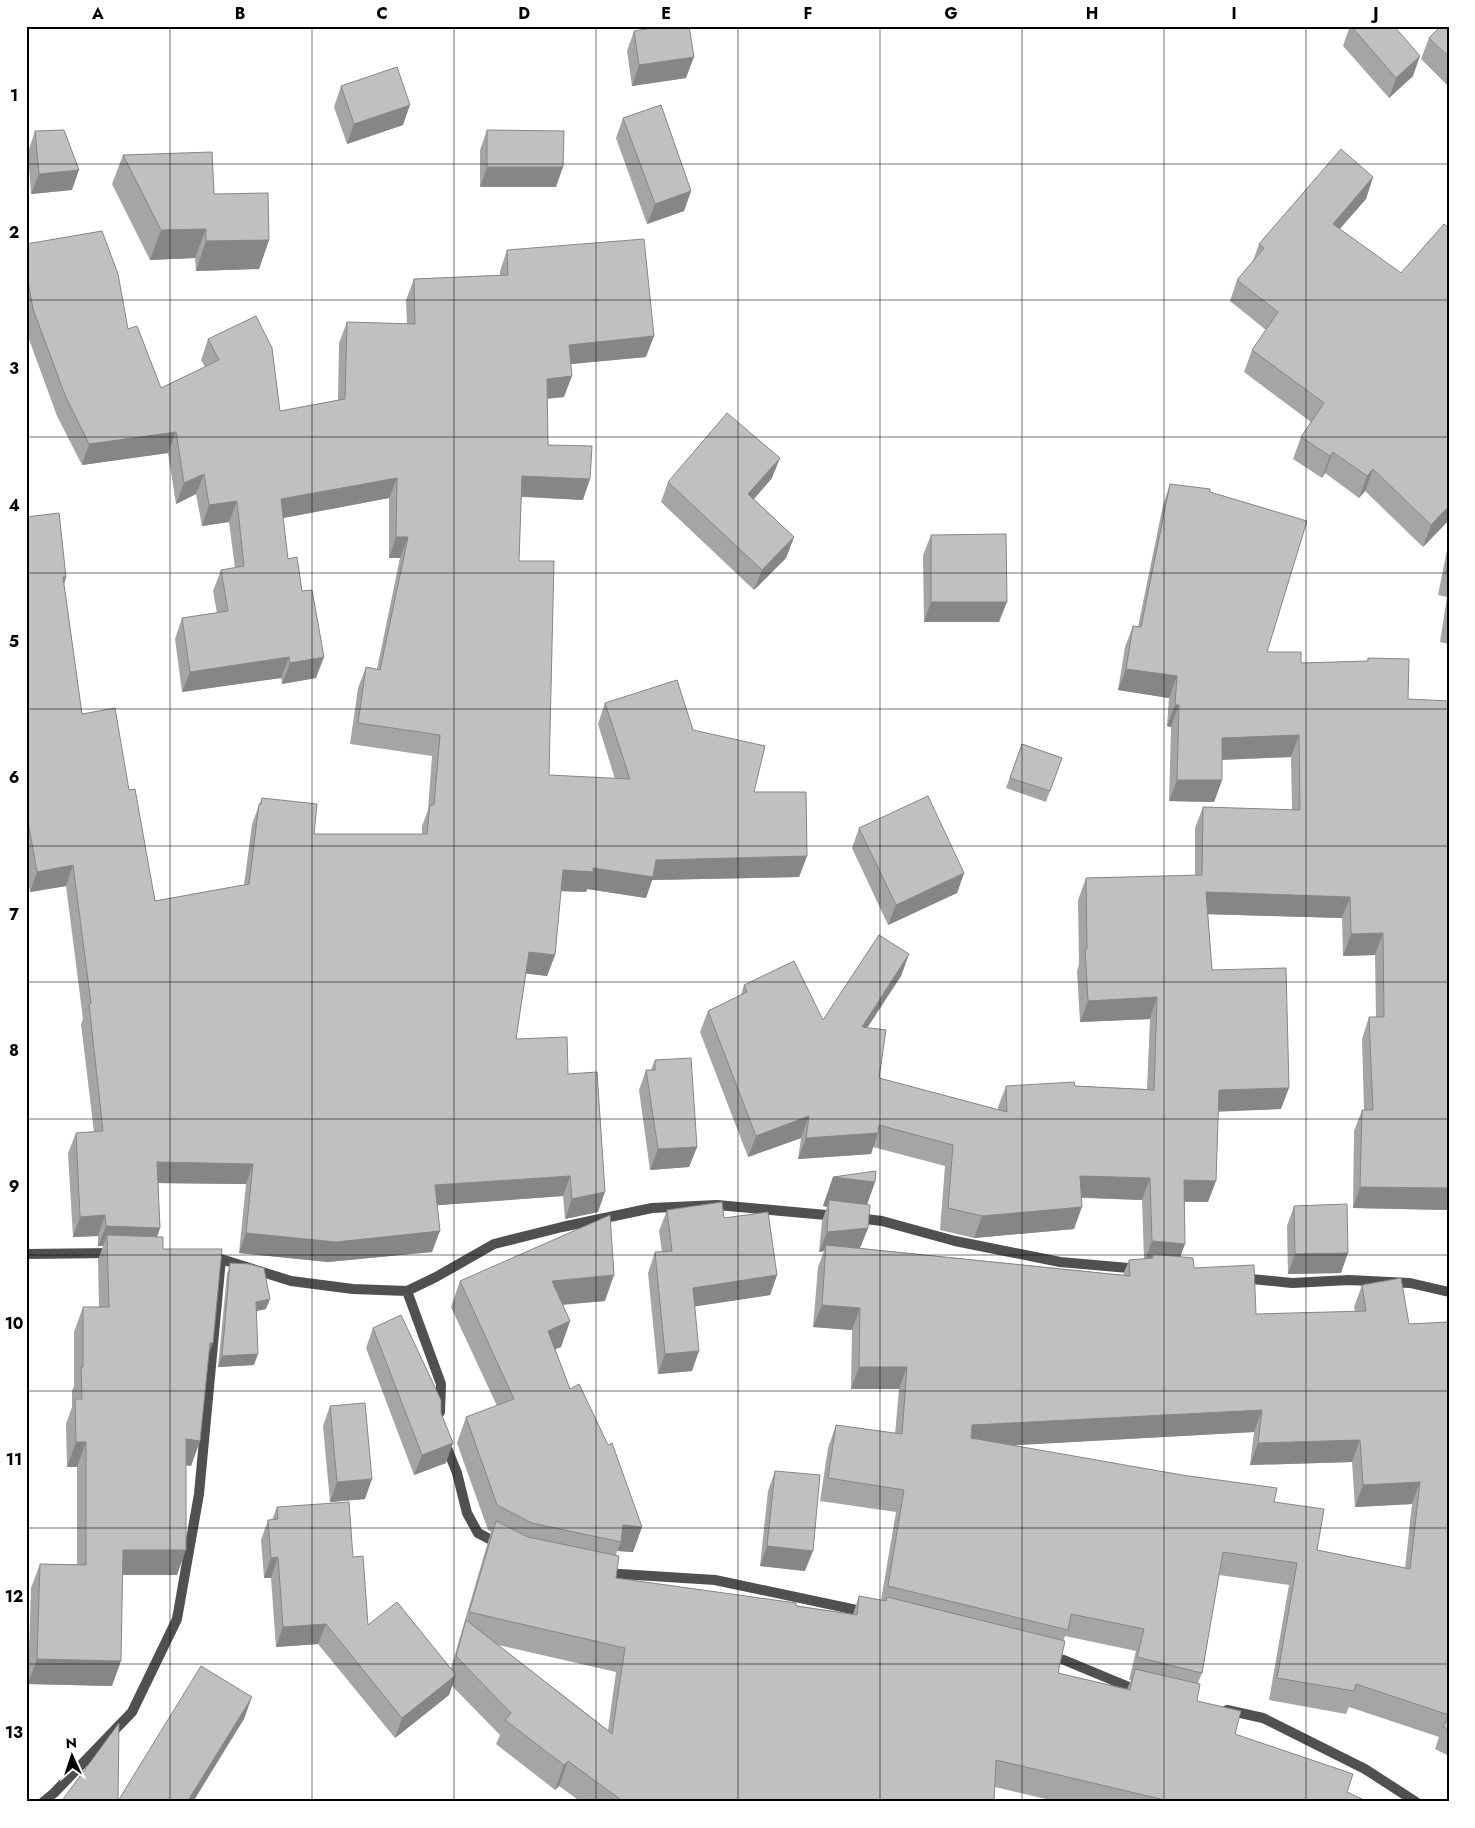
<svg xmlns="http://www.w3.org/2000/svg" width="1475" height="1828" viewBox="0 0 1475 1828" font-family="Jost,sans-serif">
	<rect width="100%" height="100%" fill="#fff"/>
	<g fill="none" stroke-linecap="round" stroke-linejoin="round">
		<path stroke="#505050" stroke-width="10" d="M 857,1218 L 882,1221 L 955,1241 L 1060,1262 L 1140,1269
			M 26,1254 L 113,1253
			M 207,1258 L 221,1259 L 291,1281 L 353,1289 L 407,1291 L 436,1277 L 494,1244 L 562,1227 L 652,1208 L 717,1205 L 837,1216
			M 1241,1278 L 1292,1283 L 1349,1280 L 1410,1283 L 1449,1292
			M 407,1291 L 441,1384 L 440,1412
			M 445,1443 L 457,1473 L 467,1513 L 478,1533 L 499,1544
			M 604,1573 L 715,1580 L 866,1612
			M 1048,1656 L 1064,1660 L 1129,1687 L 1140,1690
			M 1227,1710 L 1263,1718 L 1365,1769 L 1416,1802
			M 43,1802 L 54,1793 L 132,1712 L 177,1619 L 199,1494 L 221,1259"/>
	</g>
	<path fill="#a5a5a5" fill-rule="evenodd" d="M 1350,26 L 1394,26 L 1413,76 L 1389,98 L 1343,46 Z
		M 1449,26 L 1449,87 L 1421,59 L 1429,38 Z
		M 634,31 L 686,78 L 632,86 L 627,51 Z
		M 341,86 L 403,125 L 347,144 L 334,107 Z
		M 623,118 L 691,191 L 684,211 L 647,224 L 616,138 Z
		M 487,130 L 556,187 L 480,187 L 480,150 Z
		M 35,131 L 72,190 L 31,194 L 28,152 Z
		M 123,155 L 214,194 L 269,240 L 259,269 L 196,271 L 195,258 L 150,260 L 112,184 Z
		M 1373,177 L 1366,199 L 1339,229 L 1449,520 L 1423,547 L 1365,491 L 1359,498 L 1325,473 L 1322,478 L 1293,459 L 1301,437 L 1311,422 L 1244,372 L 1252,350 L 1266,330 L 1230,301 L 1237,280 L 1253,261 L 1259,244 Z
		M 26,244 L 128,329 L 161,388 L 205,367 L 201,360 L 208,339 L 280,411 L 338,400 L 339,343 L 347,322 L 407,324 L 406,300 L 414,279 L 500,275 L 500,271 L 507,250 L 646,357 L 571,364 L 564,397 L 547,399 L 548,445 L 583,500 L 521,497 L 519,561 L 549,775 L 615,779 L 598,724 L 605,703 L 693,730 L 754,792 L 807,856 L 799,877 L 652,880 L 646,898 L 587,889 L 586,892 L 561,891 L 555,955 L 547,976 L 526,973 L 516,1039 L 568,1074 L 598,1212 L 565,1219 L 563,1196 L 437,1205 L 432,1252 L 328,1262 L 239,1253 L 246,1184 L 158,1183 L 160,1228 L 157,1237 L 163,1249 L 209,1354 L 200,1441 L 191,1466 L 186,1465 L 177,1575 L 122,1575 L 112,1686 L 28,1684 L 31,1588 L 40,1564 L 77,1564 L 77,1467 L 67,1467 L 66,1424 L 72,1407 L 72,1391 L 74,1386 L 74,1332 L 83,1307 L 99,1307 L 98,1260 L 103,1246 L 98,1246 L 98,1236 L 73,1237 L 68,1153 L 76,1133 L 94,1132 L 81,1024 L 83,1019 L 66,886 L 30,892 L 26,873 L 26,517 L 66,577 L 64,585 L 82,714 L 129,790 L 155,901 L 244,885 L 252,824 L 262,798 L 314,834 L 422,834 L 422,826 L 428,810 L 432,756 L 350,744 L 358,688 L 366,667 L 377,669 L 400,558 L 389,558 L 389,498 L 283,518 L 288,559 L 316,678 L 282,684 L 281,678 L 182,692 L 175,639 L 182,618 L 217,613 L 213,591 L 221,570 L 235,568 L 229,522 L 202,526 L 196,494 L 176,504 L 168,453 L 82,465 L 57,416 L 26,331 Z
		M 772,478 L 754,499 L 794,537 L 786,558 L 754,590 L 661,502 L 668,482 Z
		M 1170,484 L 1210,492 L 1267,652 L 1301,663 L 1367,661 L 1368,658 L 1408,699 L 1449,1210 L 1353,1208 L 1354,1131 L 1362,1110 L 1364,1110 L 1362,1039 L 1369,1017 L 1376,1017 L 1375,955 L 1343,956 L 1342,918 L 1208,914 L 1212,970 L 1281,1109 L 1218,1111 L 1208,1202 L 1184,1202 L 1180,1257 L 1194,1268 L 1256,1314 L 1355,1312 L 1354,1307 L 1362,1285 L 1409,1324 L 1449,1322 L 1449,1756 L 1435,1749 L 1439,1737 L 1349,1707 L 1346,1714 L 1269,1700 L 1289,1585 L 1219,1575 L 1202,1673 L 1198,1683 L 1197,1701 L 1235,1734 L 1347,1792 L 1368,1802 L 1059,1802 L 995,1787 L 994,1802 L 581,1802 L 559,1786 L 555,1790 L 496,1744 L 500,1735 L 452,1686 L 449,1695 L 395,1738 L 318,1644 L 276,1647 L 271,1578 L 264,1578 L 261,1540 L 268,1520 L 272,1520 L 277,1507 L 353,1557 L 368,1625 L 451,1668 L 487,1545 L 491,1532 L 488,1530 L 457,1443 L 466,1417 L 497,1406 L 451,1307 L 460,1281 L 605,1301 L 563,1305 L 570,1321 L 561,1347 L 555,1349 L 570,1389 L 642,1527 L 633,1552 L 617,1551 L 616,1555 L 616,1578 L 853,1614 L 859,1596 L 881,1600 L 896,1512 L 820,1501 L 828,1448 L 836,1425 L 895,1434 L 899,1389 L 851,1389 L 852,1330 L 813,1327 L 818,1267 L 824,1251 L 819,1252 L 822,1221 L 827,1207 L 823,1206 L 833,1177 L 875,1182 L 867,1205 L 868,1228 L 860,1248 L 1123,1275 L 1129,1260 L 1144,1259 L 1142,1200 L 1082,1198 L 1074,1229 L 974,1238 L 940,1230 L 945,1166 L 873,1147 L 871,1154 L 798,1159 L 801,1138 L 748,1157 L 700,1032 L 708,1011 L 741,995 L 744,985 L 823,1020 L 909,954 L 901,976 L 867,1028 L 879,1078 L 998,1110 L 998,1107 L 1006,1086 L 1075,1086 L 1147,1089 L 1150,1019 L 1080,1022 L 1077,971 L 1079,965 L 1078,900 L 1086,878 L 1195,876 L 1195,828 L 1203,807 L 1292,810 L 1291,757 L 1222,760 L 1222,780 L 1214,802 L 1169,801 L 1171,727 L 1167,726 L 1169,698 L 1118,690 L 1125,647 L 1133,626 L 1138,627 L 1163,505 ZM 1254,1432 L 1250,1465 L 1352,1462 L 1355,1507 L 1412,1504 L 1405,1568 L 1317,1550 L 1274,1502 L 1012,1445 ZM 1065,1636 L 1136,1651 L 1129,1680 L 1131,1680 L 1127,1689 L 1058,1673 L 1064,1640 ZM 498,1645 L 616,1672 L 608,1730 Z
		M 931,535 L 999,622 L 924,622 L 923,555 Z
		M 1449,546 L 1449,644 L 1440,642 L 1447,597 L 1438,595 L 1447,550 Z
		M 1022,744 L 1062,758 L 1046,802 L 1006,788 Z
		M 859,828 L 964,873 L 957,893 L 888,925 L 852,848 Z
		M 655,1060 L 697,1147 L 689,1167 L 650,1170 L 639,1090 L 646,1070 L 651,1070 Z
		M 1294,1206 L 1341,1273 L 1288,1274 L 1287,1226 Z
		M 667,1210 L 724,1218 L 777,1275 L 770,1295 L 695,1306 L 692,1371 L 658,1374 L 648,1273 L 655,1252 L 662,1252 L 659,1231 Z
		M 230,1263 L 266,1309 L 256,1311 L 254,1365 L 218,1367 L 227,1274 Z
		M 373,1328 L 441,1413 L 446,1463 L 414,1475 L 366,1348 Z
		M 330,1406 L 365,1499 L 330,1502 L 323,1426 Z
		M 775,1471 L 805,1571 L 760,1566 L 768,1491 Z"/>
	<path fill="#868686" d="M 1420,56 L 1413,76 L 1389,98 L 1396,78 Z
		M 694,57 L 686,78 L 632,86 L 639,65 Z
		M 410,105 L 403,125 L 347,144 L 354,124 Z
		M 487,167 L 563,167 L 556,187 L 480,187 Z
		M 79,170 L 72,190 L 31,194 L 39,174 Z
		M 1373,177 L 1366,199 L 1325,246 L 1333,224 Z
		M 691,191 L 684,211 L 647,224 L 655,204 Z
		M 206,229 L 195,258 L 150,260 L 161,230 Z
		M 269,240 L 259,269 L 196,271 L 206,241 Z
		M 654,336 L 646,357 L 561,365 L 569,345 Z
		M 572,376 L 564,397 L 539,399 L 547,379 Z
		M 176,432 L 168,453 L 82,465 L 89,444 Z
		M 1333,452 L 1325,473 L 1322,478 L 1330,456 Z
		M 780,458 L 772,478 L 741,514 L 748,494 Z
		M 1373,469 L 1365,491 L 1359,498 L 1367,476 Z
		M 204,474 L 196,494 L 176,504 L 184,483 Z
		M 522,476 L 590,479 L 583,500 L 515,496 Z
		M 397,478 L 389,498 L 273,520 L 281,499 Z
		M 237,501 L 229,522 L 202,526 L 209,505 Z
		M 1449,506 L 1449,520 L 1423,547 L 1431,525 Z
		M 396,537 L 408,537 L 400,558 L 389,558 Z
		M 794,537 L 786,558 L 754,590 L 762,570 Z
		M 63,577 L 66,577 L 59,598 Z
		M 931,602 L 1007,602 L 999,622 L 924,622 Z
		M 289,657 L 281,678 L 182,692 L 190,672 Z
		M 324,657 L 316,678 L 282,684 L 290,663 Z
		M 1126,669 L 1177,676 L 1169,698 L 1118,690 Z
		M 1175,705 L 1179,705 L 1171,727 L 1167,726 Z
		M 1299,735 L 1291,757 L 1215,760 L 1222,738 Z
		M 1177,780 L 1222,780 L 1214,802 L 1169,801 Z
		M 807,856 L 799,877 L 652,880 L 646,898 L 587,889 L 586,892 L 556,891 L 563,870 L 656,860 Z
		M 73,865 L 66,886 L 30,892 L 37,872 Z
		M 964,873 L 957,893 L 888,925 L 896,905 Z
		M 1206,892 L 1350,897 L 1342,918 L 1199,914 Z
		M 1383,933 L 1375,955 L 1343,956 L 1351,934 Z
		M 529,952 L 555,955 L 547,976 L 521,973 Z
		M 909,954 L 901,976 L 854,1048 L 862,1027 Z
		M 1157,997 L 1150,1019 L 1080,1022 L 1088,1001 Z
		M 1289,1088 L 1281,1109 L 1211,1112 L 1219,1090 Z
		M 809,1116 L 801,1138 L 748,1157 L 756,1136 Z
		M 878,1133 L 871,1154 L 798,1159 L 806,1138 Z
		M 697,1147 L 689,1167 L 650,1170 L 658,1149 Z
		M 157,1162 L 253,1164 L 246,1184 L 149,1183 Z
		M 570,1176 L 563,1196 L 428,1206 L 435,1185 Z
		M 1080,1176 L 1150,1178 L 1142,1200 L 1072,1197 Z
		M 833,1177 L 875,1182 L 864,1212 L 829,1200 L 827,1207 L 823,1206 Z
		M 1184,1180 L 1216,1181 L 1208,1202 L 1176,1201 Z
		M 1360,1187 L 1449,1188 L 1449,1210 L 1353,1208 Z
		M 605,1192 L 598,1212 L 565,1219 L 572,1199 Z
		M 1082,1207 L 1074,1229 L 974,1238 L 982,1216 Z
		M 105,1215 L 98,1236 L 73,1237 L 80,1217 Z
		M 106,1226 L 160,1228 L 153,1248 L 107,1235 L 103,1246 L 98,1246 Z
		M 868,1228 L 860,1248 L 826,1245 L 824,1251 L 819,1252 L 827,1232 Z
		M 440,1231 L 432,1252 L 328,1262 L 239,1253 L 246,1233 Z
		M 1152,1241 L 1185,1244 L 1177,1266 L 1153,1258 L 1153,1254 L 1150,1263 L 1144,1263 Z
		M 1348,1253 L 1341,1273 L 1288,1274 L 1295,1254 Z
		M 614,1275 L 605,1301 L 543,1306 L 552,1281 Z
		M 777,1275 L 770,1295 L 685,1308 L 693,1288 Z
		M 270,1299 L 266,1309 L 252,1312 L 256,1302 Z
		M 822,1305 L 860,1308 L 852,1330 L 813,1327 Z
		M 570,1321 L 561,1347 L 539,1356 L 548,1331 Z
		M 210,1343 L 213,1343 L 204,1367 Z
		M 699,1351 L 692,1371 L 658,1374 L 665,1354 Z
		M 258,1354 L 254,1365 L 218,1367 L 222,1356 Z
		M 859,1367 L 907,1367 L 899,1389 L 851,1389 Z
		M 1262,1410 L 1254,1432 L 964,1448 L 972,1425 Z
		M 186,1439 L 200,1441 L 191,1466 L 177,1464 Z
		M 1360,1440 L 1352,1462 L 1250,1465 L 1258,1443 Z
		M 76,1442 L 86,1442 L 77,1467 L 67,1467 Z
		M 453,1443 L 446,1463 L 414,1475 L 422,1455 Z
		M 372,1479 L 365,1499 L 330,1502 L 337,1482 Z
		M 1420,1482 L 1412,1504 L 1355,1507 L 1363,1485 Z
		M 623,1525 L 642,1527 L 633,1552 L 617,1551 L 621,1542 Z
		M 767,1546 L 813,1551 L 805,1571 L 760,1566 Z
		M 123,1550 L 186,1550 L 177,1575 L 114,1575 Z
		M 278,1557 L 271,1578 L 264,1578 L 271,1558 Z
		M 326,1624 L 318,1644 L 276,1647 L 283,1627 Z
		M 37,1659 L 121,1661 L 112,1686 L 28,1684 Z
		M 456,1675 L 449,1695 L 395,1738 L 402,1718 Z
		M 252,1697 L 244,1719 L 193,1802 L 187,1802 Z
		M 568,1761 L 559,1786 L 555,1790 L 564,1765 Z"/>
	<path fill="#c0c0c0" stroke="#868686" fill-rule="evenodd" d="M 664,26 L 689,26 L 694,57 L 639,65 L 634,31 Z
		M 1351,26 L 1394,26 L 1420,56 L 1396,78 Z
		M 1441,26 L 1449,26 L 1449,57 L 1429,38 Z
		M 397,67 L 410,105 L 354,124 L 341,86 Z
		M 661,105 L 691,191 L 655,204 L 623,118 Z
		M 64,130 L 79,170 L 39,174 L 35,131 Z
		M 487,130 L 564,131 L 563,167 L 487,167 Z
		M 1341,149 L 1373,177 L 1333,224 L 1401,273 L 1444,224 L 1449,228 L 1449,506 L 1431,525 L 1373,469 L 1367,476 L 1333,452 L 1330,456 L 1301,437 L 1324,403 L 1252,350 L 1278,312 L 1237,280 L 1264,248 L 1259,244 Z
		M 212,152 L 214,194 L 268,193 L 269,240 L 206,241 L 206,229 L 161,230 L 123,155 Z
		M 102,231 L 118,274 L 128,329 L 137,326 L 161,388 L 219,360 L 208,339 L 256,316 L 272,348 L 280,411 L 345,399 L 347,322 L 415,324 L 414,279 L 508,275 L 507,250 L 644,239 L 654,336 L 569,345 L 572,376 L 547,379 L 548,445 L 592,446 L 590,479 L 522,476 L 519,561 L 554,561 L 549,775 L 630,779 L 605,703 L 677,680 L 693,730 L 765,746 L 754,792 L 806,792 L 807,856 L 656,860 L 653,877 L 593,868 L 593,872 L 563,870 L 555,955 L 529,952 L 516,1039 L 567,1037 L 568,1074 L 597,1072 L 605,1192 L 572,1199 L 570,1176 L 435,1185 L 440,1231 L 336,1242 L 246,1233 L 253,1164 L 157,1162 L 160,1228 L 106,1226 L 105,1215 L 80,1217 L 76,1133 L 103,1131 L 89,1004 L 91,1003 L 73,865 L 37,872 L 26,810 L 26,517 L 59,513 L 66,577 L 63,577 L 82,714 L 115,708 L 129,790 L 135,789 L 155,901 L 249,884 L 259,804 L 261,804 L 262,798 L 317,804 L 314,834 L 427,834 L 430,805 L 434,805 L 440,735 L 358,723 L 366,667 L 380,670 L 408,537 L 396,537 L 397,478 L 281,499 L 288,559 L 297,557 L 302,591 L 312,590 L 324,657 L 290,663 L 289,657 L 190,672 L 182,618 L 228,611 L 221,570 L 244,566 L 237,501 L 209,505 L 204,474 L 184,483 L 176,432 L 89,444 L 65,395 L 33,309 L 26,271 L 26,244 Z
		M 727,413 L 780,458 L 748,494 L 794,537 L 762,570 L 668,482 Z
		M 1170,484 L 1210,489 L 1210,492 L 1307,521 L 1267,652 L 1301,652 L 1301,663 L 1368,661 L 1368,658 L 1409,659 L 1408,699 L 1449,701 L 1449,1188 L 1360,1187 L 1362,1110 L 1373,1110 L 1369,1017 L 1384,1017 L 1383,933 L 1351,934 L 1350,897 L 1206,892 L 1212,970 L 1286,968 L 1289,1088 L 1219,1090 L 1216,1181 L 1184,1180 L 1185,1244 L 1152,1241 L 1150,1178 L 1080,1176 L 1082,1207 L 982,1216 L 948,1208 L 953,1145 L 879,1125 L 878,1133 L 806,1138 L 809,1116 L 756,1136 L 708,1011 L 747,992 L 744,985 L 794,961 L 823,1020 L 879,935 L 909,954 L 862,1027 L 886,1030 L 879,1078 L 1007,1112 L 1006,1086 L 1074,1082 L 1075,1086 L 1154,1090 L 1157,997 L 1088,1001 L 1085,949 L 1087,949 L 1086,878 L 1202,875 L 1203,807 L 1300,810 L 1299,735 L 1222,738 L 1222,780 L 1177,780 L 1179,705 L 1175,705 L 1177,676 L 1126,669 L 1133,626 L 1141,627 Z
		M 1006,534 L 1007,602 L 931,602 L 931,535 Z
		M 1449,560 L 1449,574 L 1446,574 Z
		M 1022,744 L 1062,758 L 1050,791 L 1010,778 Z
		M 928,796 L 964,873 L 896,905 L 859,828 Z
		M 691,1058 L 697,1147 L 658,1149 L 646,1070 L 655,1070 L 655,1060 Z
		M 876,1171 L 875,1182 L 833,1177 Z
		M 829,1200 L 870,1205 L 868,1228 L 827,1232 Z
		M 722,1202 L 724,1218 L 768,1212 L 777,1275 L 693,1288 L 699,1351 L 665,1354 L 655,1252 L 672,1251 L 667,1210 Z
		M 1347,1204 L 1348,1253 L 1295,1254 L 1294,1206 Z
		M 610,1215 L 614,1275 L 552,1281 L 570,1321 L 548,1331 L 570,1389 L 579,1384 L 608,1445 L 612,1443 L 642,1527 L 623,1525 L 621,1542 L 532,1523 L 497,1505 L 466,1417 L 514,1399 L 460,1281 Z
		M 107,1235 L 163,1237 L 163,1249 L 222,1249 L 213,1343 L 210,1343 L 200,1441 L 186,1439 L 186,1550 L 123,1550 L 121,1661 L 37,1659 L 40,1564 L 86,1565 L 86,1442 L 76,1442 L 75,1399 L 82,1399 L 81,1367 L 83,1367 L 83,1307 L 109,1307 Z
		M 826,1245 L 1130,1276 L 1129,1260 L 1153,1258 L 1153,1254 L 1193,1258 L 1194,1268 L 1254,1265 L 1256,1314 L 1366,1311 L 1362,1285 L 1401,1278 L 1409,1324 L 1449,1322 L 1449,1715 L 1356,1684 L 1354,1691 L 1277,1678 L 1297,1563 L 1223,1552 L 1202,1673 L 1137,1657 L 1144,1629 L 1071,1614 L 1068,1630 L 888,1586 L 904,1490 L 828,1478 L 836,1425 L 902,1434 L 907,1367 L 859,1367 L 860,1308 L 822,1305 ZM 1262,1410 L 1258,1443 L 1360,1440 L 1363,1485 L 1420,1482 L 1410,1569 L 1317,1550 L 1324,1509 L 1274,1502 L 1277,1488 L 1182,1475 L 971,1438 L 972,1425 Z
		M 230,1263 L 249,1264 L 264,1268 L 270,1299 L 256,1302 L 258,1354 L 222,1356 Z
		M 401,1315 L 441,1400 L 441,1413 L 453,1443 L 422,1455 L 373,1328 Z
		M 365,1403 L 372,1479 L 337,1482 L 330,1406 Z
		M 775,1471 L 820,1475 L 813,1551 L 767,1546 Z
		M 349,1502 L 353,1557 L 363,1556 L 368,1625 L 397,1602 L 456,1675 L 402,1718 L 326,1624 L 283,1627 L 278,1557 L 271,1558 L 268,1520 L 278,1519 L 277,1507 Z
		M 496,1521 L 528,1537 L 619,1556 L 616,1578 L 796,1603 L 796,1606 L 857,1615 L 859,1596 L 886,1601 L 887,1597 L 1065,1641 L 1058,1673 L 1130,1690 L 1135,1669 L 1200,1684 L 1197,1701 L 1241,1711 L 1235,1734 L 1353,1774 L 1347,1792 L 1368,1802 L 1173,1802 L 996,1760 L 994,1802 L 624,1802 L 568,1761 L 564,1765 L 505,1720 L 511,1713 L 456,1656 L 466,1620 L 612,1734 L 625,1648 L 469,1612 Z
		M 201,1666 L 252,1697 L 187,1802 L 61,1802 L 119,1723 L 118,1801 Z
		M 1449,1716 L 1449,1730 L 1443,1727 Z"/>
	<path fill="none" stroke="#000" stroke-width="1" stroke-opacity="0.55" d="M 170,26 L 170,1802M 312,26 L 312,1802M 454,26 L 454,1802M 596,26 L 596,1802M 738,26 L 738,1802M 880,26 L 880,1802M 1022,26 L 1022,1802M 1164,26 L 1164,1802M 1306,26 L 1306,1802M 26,164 L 1449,164M 26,300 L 1449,300M 26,437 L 1449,437M 26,573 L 1449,573M 26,709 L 1449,709M 26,846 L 1449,846M 26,982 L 1449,982M 26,1119 L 1449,1119M 26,1255 L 1449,1255M 26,1391 L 1449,1391M 26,1528 L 1449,1528M 26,1664 L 1449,1664"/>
	<rect width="1475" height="1828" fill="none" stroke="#ffffff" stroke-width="55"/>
	<g transform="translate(72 1756) rotate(357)" stroke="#ffffff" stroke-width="4" paint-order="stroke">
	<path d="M0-4L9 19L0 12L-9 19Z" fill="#000000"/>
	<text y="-8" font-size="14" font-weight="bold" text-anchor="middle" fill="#000000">N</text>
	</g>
	<rect x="28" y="28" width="1420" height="1772" fill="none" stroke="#000" stroke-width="2"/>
	<g font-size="16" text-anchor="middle" font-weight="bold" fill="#000">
		<text x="98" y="19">A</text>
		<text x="240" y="19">B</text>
		<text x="382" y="19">C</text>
		<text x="524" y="19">D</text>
		<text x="666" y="19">E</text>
		<text x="808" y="19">F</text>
		<text x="951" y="19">G</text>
		<text x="1092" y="19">H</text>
		<text x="1234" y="19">I</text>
		<text x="1376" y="19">J</text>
		<text x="14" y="101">1</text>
		<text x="14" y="238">2</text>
		<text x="14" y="374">3</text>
		<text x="14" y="511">4</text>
		<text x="14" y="647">5</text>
		<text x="14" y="783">6</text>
		<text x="14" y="920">7</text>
		<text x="14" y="1056">8</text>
		<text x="14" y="1192">9</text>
		<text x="14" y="1329">10</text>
		<text x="14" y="1465">11</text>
		<text x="14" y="1602">12</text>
		<text x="14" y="1738">13</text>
	</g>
</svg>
